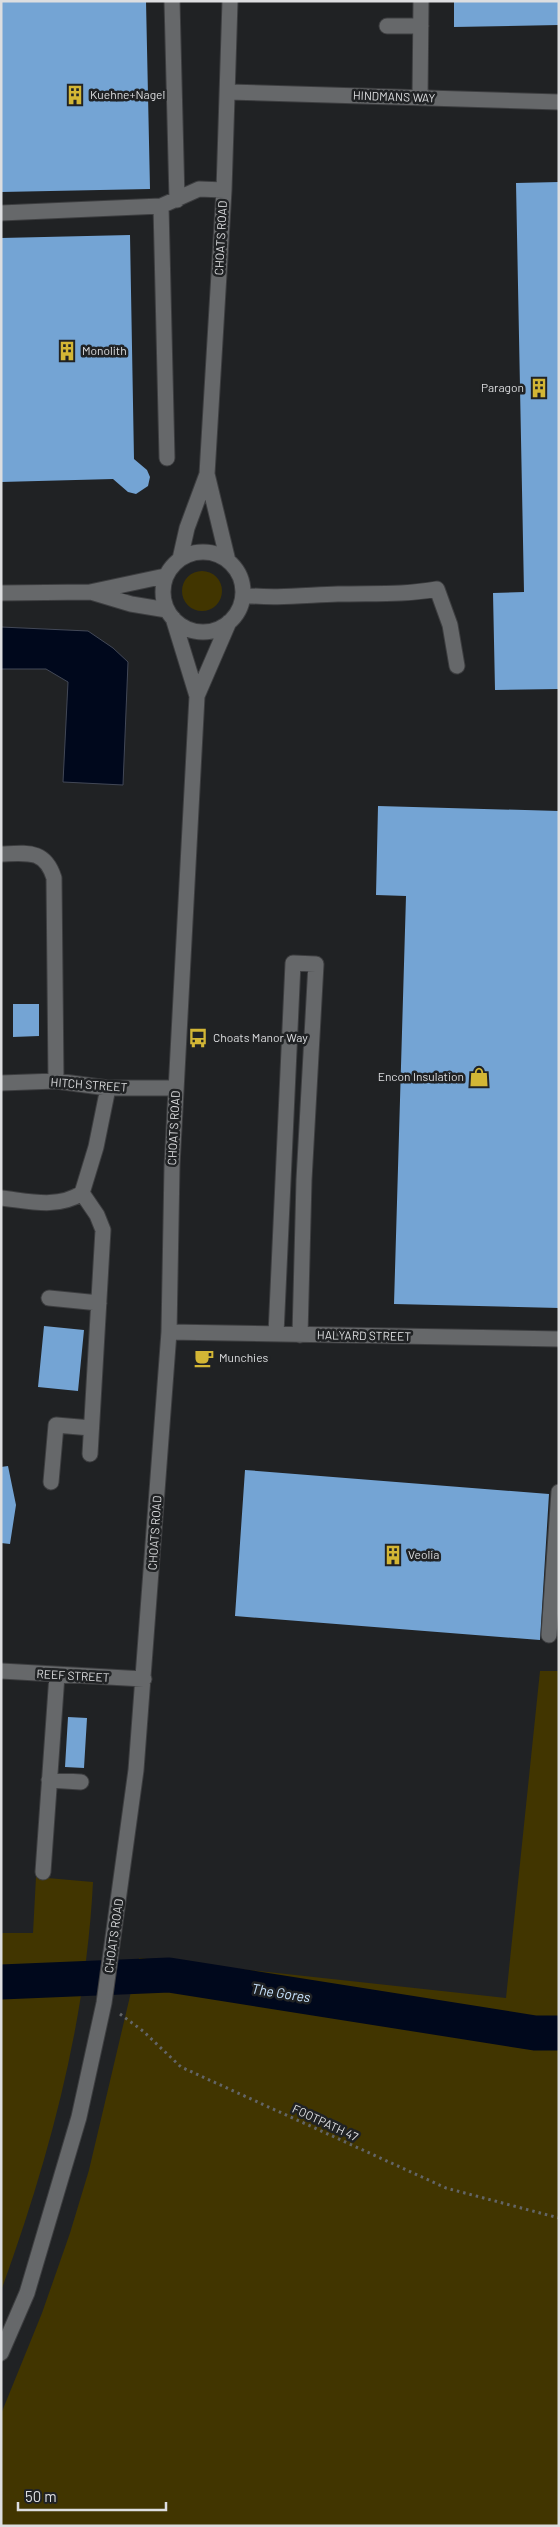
<svg xmlns="http://www.w3.org/2000/svg" width="560" height="2527" viewBox="0 0 560 2527" font-family="Barlow,sans-serif">
	<rect width="100%" height="100%" fill="#202224"/>
	<path fill="#413500" d="M182 591a20 20 0 1 1 40 0a20 20 0 1 1-40 0Z
		M 540,1671 L 559,1671 L 559,2526 L 1,2526 L 1,2414 L 42,2313 L 70,2233 L 89,2170 L 139,1958 L 506,1998 Z
		M 36,1877 L 93,1882 C 86,2022 49,2159 1,2291 L 1,1933 L 33,1933 Z"/>
	<path fill="#00081c" stroke="#424857" d="M 1,627 L 88,631 L 113,648 L 128,662 L 123,785 L 63,782 L 68,682 L 46,669 L 1,669 Z"/>
	<g fill="none" stroke-linecap="round" stroke-linejoin="round">
		<path stroke="#00081c" stroke-width="35" d="M 1,1982 L 169,1975 L 535,2033 L 559,2033"/>
	</g>
	<path fill="#74a4d4" d="M 1,1 L 146,1 L 150,189 L 1,192 Z
		M 454,1 L 559,1 L 559,25 L 454,27 Z
		M 559,182 L 559,689 L 495,690 L 493,593 L 524,592 L 516,183 Z
		M 130,235 L 134,459 L 147,470 L 150,477 L 148,486 L 136,494 L 128,492 L 113,479 L 1,482 L 1,238 Z
		M 378,806 L 559,811 L 559,1308 L 394,1304 L 406,896 L 376,895 Z
		M 13,1004 L 39,1004 L 39,1036 L 13,1037 Z
		M 44,1326 L 84,1330 L 78,1391 L 38,1387 Z
		M 8,1466 L 16,1505 L 10,1544 L 1,1543 L 1,1467 Z
		M 245,1470 L 549,1494 L 540,1640 L 235,1616 Z
		M 68,1717 L 87,1718 L 84,1768 L 65,1767 Z"/>
	<g fill="none" stroke-linecap="round" stroke-linejoin="round">
		<defs>
			<path id="minor" d="M 172,1 L 177,200
				M 387,26 L 421,26
				M 228,92 L 559,102
				M 420,98 L 421,1
				M 161,206 L 167,458
				M 1,213 L 161,206 L 199,189 L 224,190
				M163 592a40 40 0 1 1 80 0a40 40 0 1 1-80 0Z
				M 180,559 L 187,528 L 207,474
				M 228,561 L 207,474 L 224,190 L 230,1
				M 91,592 L 131,604 L 167,610
				M 1,593 L 90,592 L 165,576
				M 243,595 C 275,599 306,595 338,594 C 372,593 404,595 437,589 L 450,625 L 457,666
				M 173,618 L 197,696
				M 1,854 C 27,853 45,849 54,878 L 56,1081
				M 1,1083 L 56,1081 L 108,1088 L 176,1088
				M 82,1193 L 97,1215 L 103,1230 L 90,1454
				M 1,1198 C 29,1201 57,1209 82,1193 L 96,1147 L 108,1088
				M 49,1298 L 99,1303
				M 169,1332 L 559,1339
				M 276,1334 L 293,963 L 316,964 L 304,1180 L 300,1335
				M 51,1482 L 56,1425 L 91,1428
				M 549,1635 L 559,1492
				M 1,1671 L 144,1679
				M 49,1780 L 81,1782
				M 43,1872 L 57,1675
				M 1,2353 L 27,2293 L 79,2117 L 104,2003 L 136,1770 L 169,1332 L 172,1166 L 197,696 L 229,622"/>
		</defs>
		<use href="#minor" stroke="#3d3e40" stroke-width="17"/>
		<path stroke="#636567" stroke-width="3" stroke-dasharray="2.5 4" stroke-linecap="butt" d="M 120,2014 L 143,2031 L 181,2067 L 446,2188 L 559,2218"/>
		<use href="#minor" stroke="#66686a" stroke-width="15"/>
	</g>
	<defs>
		<symbol id="building-bare" viewBox="-9 -9 18 18"><path d="M-4-6H4V6H1V3H-1V6H-4ZM-2.5-4.3h1.7v1.8h-1.7ZM.8-4.3h1.7v1.8H.8ZM-2.5-1h1.7V.8h-1.7ZM.8-1h1.7V.8H.8Z" fill="#d3b635" stroke="#202224" stroke-width="2.5" paint-order="stroke"/></symbol>
		<symbol id="bus-bare" viewBox="-9 -9 18 18"><path d="M-5-6H5V4H4V6H2V4H-2V6H-4V4H-5ZM-3.5-4V0h7V-4ZM-3.5 1.2v1.5H-2V1.2ZM2 1.2v1.5H3.5V1.2Z" fill="#d3b635" stroke="#202224" stroke-width="2.5" paint-order="stroke"/></symbol>
		<symbol id="shop-bare" viewBox="-9 -9 18 18"><path d="M-5-2.5h2.3a2.7 3.5 0 0 1 5.4 0H5L5.5 6h-11ZM-1.5-2.5h3a1.5 2.3 0 0 0-3 0Z" fill="#d3b635" stroke="#202224" stroke-width="2.5" paint-order="stroke"/></symbol>
		<symbol id="cafe-bare" viewBox="-9 -9 18 18"><path d="M-5.5-4.5H6V0H3Q3 3.5 0 3.5H-2.5Q-5.5 3.5-5.5 0ZM3-3.2v2h1.7v-2ZM-6 4.5H4V6H-6Z" fill="#d3b635" stroke="#202224" stroke-width="2.5" paint-order="stroke"/></symbol>
	</defs>
	<g fill-rule="evenodd">
		<use href="#building-bare" x="61" y="81" width="28" height="28"/>
		<use href="#building-bare" x="53" y="337" width="28" height="28"/>
		<use href="#building-bare" x="525" y="374" width="28" height="28"/>
		<use href="#bus-bare" x="184" y="1024" width="28" height="28"/>
		<use href="#shop-bare" x="465" y="1063" width="28" height="28"/>
		<use href="#cafe-bare" x="190" y="1344" width="28" height="28"/>
		<use href="#building-bare" x="379" y="1541" width="28" height="28"/>
	</g>
	<g text-anchor="middle" stroke-width="5" stroke-linejoin="round" paint-order="stroke">
		<g font-size="12" fill="#dddee0" stroke="#202224" text-anchor="start">
			<text x="90" y="99">Kuehne+Nagel</text>
			<text x="82" y="355">Monolith</text>
			<text x="524" y="392" text-anchor="end">Paragon</text>
			<text x="213" y="1042">Choats Manor Way</text>
			<text x="464" y="1081" text-anchor="end">Encon Insulation</text>
			<text x="219" y="1362">Munchies</text>
			<text x="408" y="1559">Veolia</text>
		</g>
		<g font-size="12" fill="#dddee0" stroke="#202224">
			<text transform="translate(394 97) rotate(2)" y="4">HINDMANS WAY</text>
			<text transform="translate(221 238) rotate(-87)" y="4">CHOATS ROAD</text>
			<text transform="translate(89 1085) rotate(4)" y="4">HITCH STREET</text>
			<text transform="translate(174 1128) rotate(-87)" y="4">CHOATS ROAD</text>
			<text transform="translate(364 1336) rotate(1)" y="4">HALYARD STREET</text>
			<text transform="translate(155 1533) rotate(-86)" y="4">CHOATS ROAD</text>
			<text transform="translate(73 1676) rotate(3)" y="4">REEF STREET</text>
			<text transform="translate(114 1936) rotate(-82)" y="4">CHOATS ROAD</text>
			<text transform="translate(325 2123) rotate(25)" y="4">FOOTPATH 47</text>
		</g>
		<g font-size="14" font-style="italic" fill="#c8e3fe" stroke="#202224">
			<text transform="translate(281 1993) rotate(9)" y="5">The Gores</text>
		</g>
	</g>
	<rect width="560" height="2527" fill="none" stroke="#dddee0" stroke-width="5"/>
	<path d="M18 2502v8h148v-8" fill="none" stroke="#dddee0" stroke-width="2.5"/>
	<text x="25" y="2502" font-size="15" fill="#dddee0" stroke="#202224" stroke-width="4" paint-order="stroke">50 m</text>
</svg>
